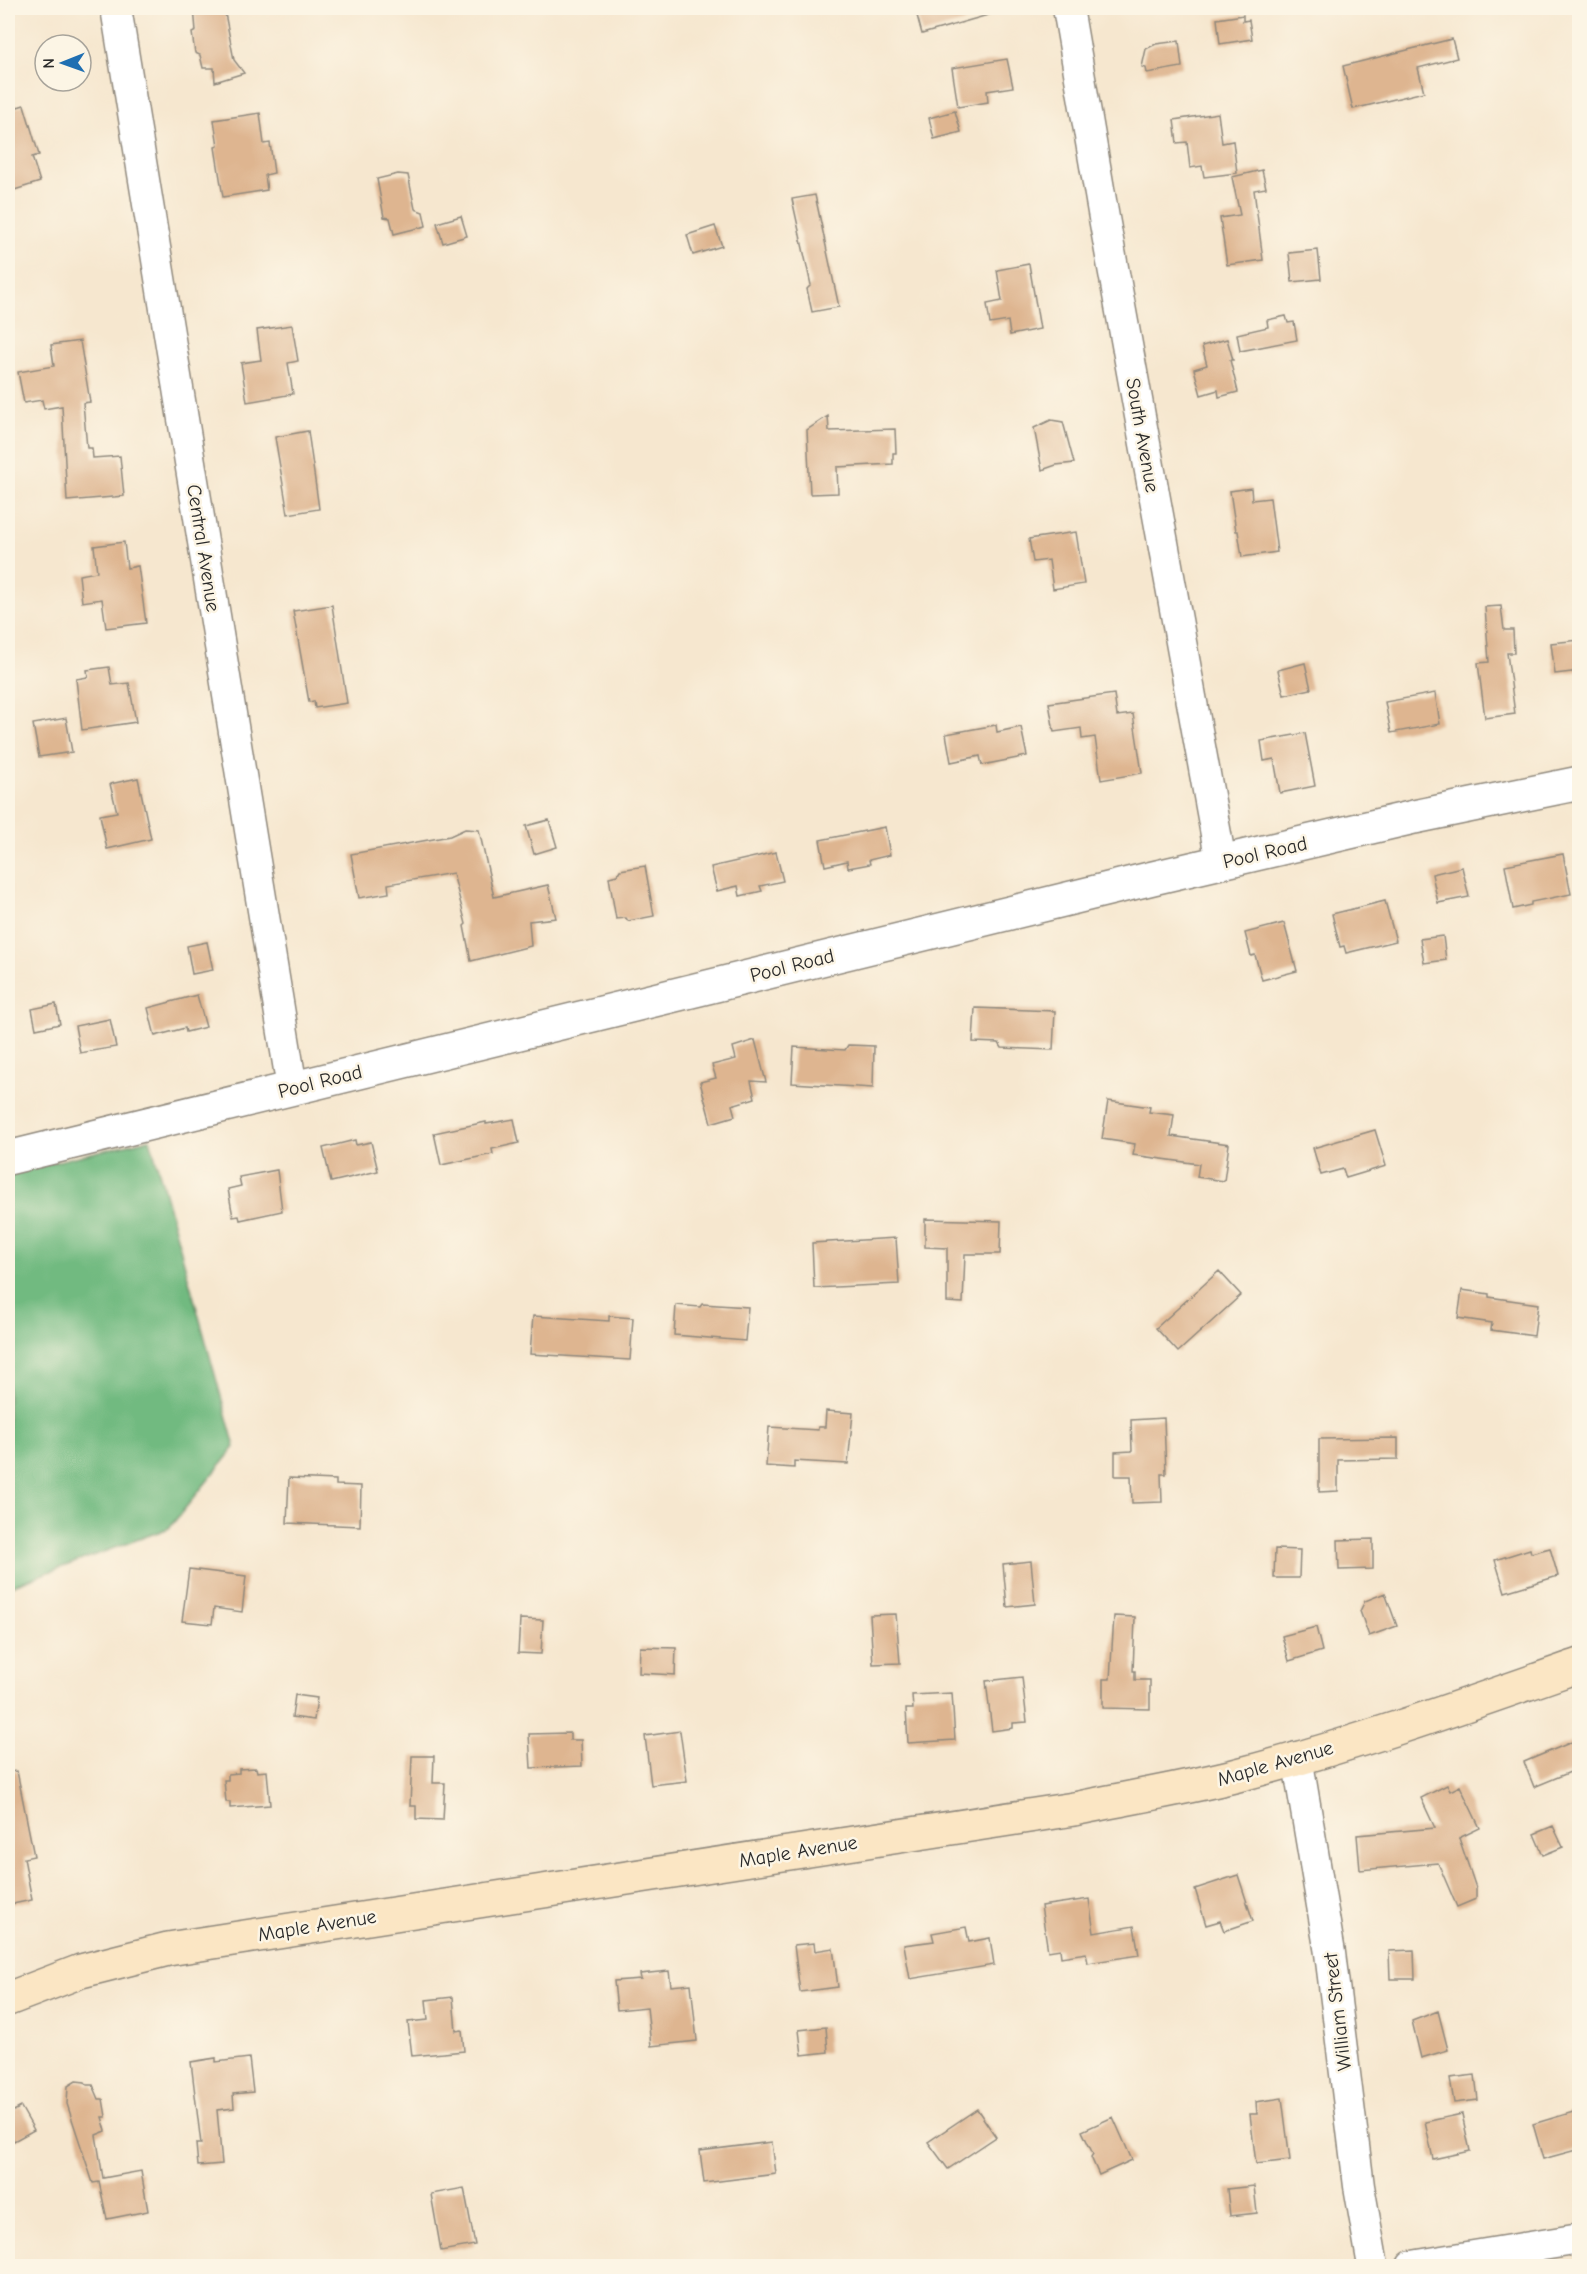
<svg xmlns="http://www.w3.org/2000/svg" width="1587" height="2274" viewBox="0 0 1587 2274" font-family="'Comic Neue',sans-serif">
	<rect width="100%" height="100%" fill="#fcf5e5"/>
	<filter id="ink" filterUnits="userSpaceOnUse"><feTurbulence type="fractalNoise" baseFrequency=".0167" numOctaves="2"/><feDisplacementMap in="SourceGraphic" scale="12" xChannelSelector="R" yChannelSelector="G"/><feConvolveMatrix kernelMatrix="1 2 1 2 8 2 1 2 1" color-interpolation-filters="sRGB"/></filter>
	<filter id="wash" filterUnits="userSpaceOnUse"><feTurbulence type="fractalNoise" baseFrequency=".008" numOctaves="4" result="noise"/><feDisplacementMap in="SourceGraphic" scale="24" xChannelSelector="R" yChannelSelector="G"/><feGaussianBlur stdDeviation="1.35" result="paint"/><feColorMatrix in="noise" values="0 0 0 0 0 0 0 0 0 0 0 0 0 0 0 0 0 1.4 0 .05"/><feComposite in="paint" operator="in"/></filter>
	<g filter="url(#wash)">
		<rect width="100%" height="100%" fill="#f6e7cf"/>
		<path fill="#71ba80" stroke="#4e7256" stroke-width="1.5" d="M 150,1139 L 235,1447 L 169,1528 L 8,1587 L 8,1173 Z"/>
		<g id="blocks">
			<path fill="#deb590" d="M 194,8 L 224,8 L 234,60 L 244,73 L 215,82 L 214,68 L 203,68 L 200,55 L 195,53 L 192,33 L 196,31 Z
				M 915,8 L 994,8 L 995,13 L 922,34 Z
				M 1243,15 L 1243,21 L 1249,20 L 1252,39 L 1220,44 L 1217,19 Z
				M 1452,39 L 1457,58 L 1418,68 L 1424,92 L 1353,109 L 1343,66 Z
				M 1179,41 L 1182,67 L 1147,73 L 1146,68 L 1142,67 L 1146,49 L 1156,44 Z
				M 1007,59 L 1013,87 L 987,91 L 988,102 L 958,107 L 952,68 Z
				M 24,105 L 39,155 L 32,157 L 40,182 L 8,192 L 8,110 Z
				M 955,111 L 961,132 L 934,139 L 929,118 Z
				M 260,113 L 264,144 L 270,143 L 274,173 L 265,175 L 267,190 L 223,197 L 215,147 L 218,146 L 214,120 Z
				M 1218,113 L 1222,143 L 1233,141 L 1237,173 L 1204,177 L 1202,166 L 1190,168 L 1187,142 L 1177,143 L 1174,120 Z
				M 1262,170 L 1266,188 L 1254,190 L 1263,260 L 1227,265 L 1220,218 L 1240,215 L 1232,177 Z
				M 398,174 L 408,175 L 415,209 L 423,212 L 426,226 L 394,234 L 390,218 L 384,217 L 377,179 Z
				M 815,195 L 839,307 L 812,312 L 807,289 L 811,285 L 792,199 Z
				M 461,216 L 467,236 L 443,243 L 437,223 Z
				M 715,226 L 722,246 L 693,255 L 687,235 Z
				M 1318,250 L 1321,279 L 1292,282 L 1289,253 Z
				M 1029,264 L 1040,329 L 1010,335 L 1008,321 L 990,324 L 987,304 L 1002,301 L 997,270 Z
				M 1286,316 L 1288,323 L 1294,322 L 1297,340 L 1240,351 L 1237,334 L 1268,327 L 1267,320 Z
				M 292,325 L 298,361 L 288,363 L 293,394 L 247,402 L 241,363 L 261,360 L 257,330 Z
				M 1227,339 L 1233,360 L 1230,360 L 1238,392 L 1219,397 L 1218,390 L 1201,395 L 1194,369 L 1207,365 L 1202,346 Z
				M 80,341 L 90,402 L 83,403 L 87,448 L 92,448 L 93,458 L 120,456 L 124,496 L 67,501 L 62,406 L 44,409 L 42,400 L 24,403 L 18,372 L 54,366 L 51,345 Z
				M 828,416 L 829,431 L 895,429 L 896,453 L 893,453 L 893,464 L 837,467 L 838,493 L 810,494 L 807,430 Z
				M 1051,420 L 1063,422 L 1074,463 L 1056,465 L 1042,470 L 1034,428 Z
				M 308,431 L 319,509 L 288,514 L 275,437 Z
				M 1251,488 L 1252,500 L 1270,498 L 1277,552 L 1242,557 L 1238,531 L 1236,531 L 1230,491 Z
				M 1076,532 L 1084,584 L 1053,589 L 1049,560 L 1033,562 L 1029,539 Z
				M 124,542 L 127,568 L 138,566 L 146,623 L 106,628 L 102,599 L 82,602 L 79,575 L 97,572 L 94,546 Z
				M 332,605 L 347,703 L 315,708 L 314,701 L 309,702 L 293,611 Z
				M 1501,606 L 1504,630 L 1513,630 L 1514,653 L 1507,653 L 1515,714 L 1485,718 L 1478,663 L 1489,662 L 1485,607 Z
				M 1580,640 L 1580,671 L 1555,674 L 1551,643 Z
				M 1305,663 L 1311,689 L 1284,695 L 1278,670 Z
				M 109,667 L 112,685 L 129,683 L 136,722 L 82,730 L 76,679 L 88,677 L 87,670 Z
				M 1435,693 L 1440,724 L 1391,733 L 1385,702 Z
				M 1114,694 L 1117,716 L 1133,714 L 1142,773 L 1101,780 L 1095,737 L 1082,739 L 1081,728 L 1054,732 L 1049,703 Z
				M 66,718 L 72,752 L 39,757 L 33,724 Z
				M 996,725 L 997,732 L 1021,727 L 1027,756 L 982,765 L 980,756 L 951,762 L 946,734 Z
				M 1305,733 L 1315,786 L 1280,793 L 1274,759 L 1264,761 L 1261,741 Z
				M 138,778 L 151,839 L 107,849 L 100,815 L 117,812 L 110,784 Z
				M 549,820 L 557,847 L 534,854 L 526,826 Z
				M 885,827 L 890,855 L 869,860 L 870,864 L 848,868 L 847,861 L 825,866 L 820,840 Z
				M 465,829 L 479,830 L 494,897 L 548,885 L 556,918 L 529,921 L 531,946 L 471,961 L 464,926 L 466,924 L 453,873 L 388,884 L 389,893 L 359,898 L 351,854 L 450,836 Z
				M 776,852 L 783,881 L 760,886 L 762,891 L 740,896 L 738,886 L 717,891 L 711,867 Z
				M 1563,854 L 1571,894 L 1531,902 L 1531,905 L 1513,909 L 1505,865 Z
				M 645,866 L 654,916 L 628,921 L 626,918 L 616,919 L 609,877 L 617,875 L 620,870 Z
				M 1462,867 L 1469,897 L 1438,903 L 1432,874 Z
				M 1385,901 L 1396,941 L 1346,953 L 1344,946 L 1340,947 L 1332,914 Z
				M 1284,923 L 1297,971 L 1262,980 L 1255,955 L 1251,956 L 1245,933 Z
				M 1443,936 L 1446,960 L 1424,963 L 1420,939 Z
				M 207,942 L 213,970 L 192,974 L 187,946 Z
				M 197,995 L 206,1027 L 186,1032 L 185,1028 L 155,1036 L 148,1008 Z
				M 56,1004 L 60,1024 L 36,1029 L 32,1009 Z
				M 975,1008 L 1055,1011 L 1053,1050 L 1002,1048 L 999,1043 L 973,1042 Z
				M 110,1019 L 116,1047 L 80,1053 L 75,1026 Z
				M 755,1040 L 766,1082 L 751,1081 L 755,1098 L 732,1105 L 735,1116 L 711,1123 L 700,1082 L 716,1078 L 712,1065 L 736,1059 L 733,1047 Z
				M 848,1045 L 874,1046 L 873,1088 L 792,1083 L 794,1047 L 845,1050 Z
				M 1108,1101 L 1150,1107 L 1149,1112 L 1174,1115 L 1171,1136 L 1229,1144 L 1224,1181 L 1197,1177 L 1199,1164 L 1133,1155 L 1135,1144 L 1102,1139 Z
				M 514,1119 L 519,1143 L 492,1149 L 493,1154 L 441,1165 L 434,1133 L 486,1122 L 486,1124 Z
				M 1375,1130 L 1386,1166 L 1346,1178 L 1343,1169 L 1321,1175 L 1313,1148 Z
				M 355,1140 L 356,1145 L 371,1142 L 378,1171 L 331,1182 L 323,1148 Z
				M 277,1170 L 282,1211 L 240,1220 L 239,1216 L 233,1217 L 228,1189 L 241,1186 L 239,1177 Z
				M 925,1219 L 1001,1221 L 1000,1254 L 965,1254 L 963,1303 L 947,1302 L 947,1248 L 925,1247 Z
				M 896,1238 L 899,1284 L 814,1288 L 812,1243 Z
				M 1219,1271 L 1241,1295 L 1178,1352 L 1156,1328 Z
				M 1462,1290 L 1489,1294 L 1489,1297 L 1538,1304 L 1534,1336 L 1491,1330 L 1492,1323 L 1458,1318 Z
				M 702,1304 L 748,1307 L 745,1341 L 674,1335 L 676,1305 L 700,1307 Z
				M 533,1316 L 609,1321 L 609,1316 L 633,1318 L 630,1360 L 530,1354 Z
				M 826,1411 L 853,1413 L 848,1464 L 794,1461 L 794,1468 L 766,1466 L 769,1427 L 818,1430 L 818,1427 L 825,1427 Z
				M 1164,1418 L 1166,1474 L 1161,1474 L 1162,1502 L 1132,1503 L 1131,1476 L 1115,1476 L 1115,1452 L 1132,1451 L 1131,1420 Z
				M 1398,1438 L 1398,1459 L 1338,1460 L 1338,1491 L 1319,1492 L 1319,1439 Z
				M 289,1478 L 336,1480 L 336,1485 L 361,1486 L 360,1526 L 287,1523 Z
				M 1373,1539 L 1373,1569 L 1339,1570 L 1338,1540 Z
				M 1550,1548 L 1558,1576 L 1505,1592 L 1495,1560 L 1530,1549 L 1531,1553 Z
				M 1275,1549 L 1300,1550 L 1299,1578 L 1274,1578 Z
				M 1031,1561 L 1035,1604 L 1007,1607 L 1003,1564 Z
				M 189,1569 L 246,1576 L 242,1612 L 214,1608 L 212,1624 L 182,1621 Z
				M 1385,1593 L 1397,1626 L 1369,1636 L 1360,1611 L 1365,1601 Z
				M 896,1614 L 900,1663 L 873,1664 L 870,1615 Z
				M 1114,1616 L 1135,1617 L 1133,1671 L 1135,1671 L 1135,1680 L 1150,1680 L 1150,1709 L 1103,1708 L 1103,1679 L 1110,1679 Z
				M 520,1619 L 543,1620 L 541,1654 L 518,1653 Z
				M 1316,1627 L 1322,1651 L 1289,1661 L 1282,1636 Z
				M 640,1647 L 676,1648 L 675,1675 L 639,1673 Z
				M 1022,1677 L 1027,1722 L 1013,1723 L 1013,1728 L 992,1731 L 986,1681 Z
				M 952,1693 L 955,1740 L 908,1743 L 906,1709 L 913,1709 L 912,1695 Z
				M 295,1695 L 317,1698 L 314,1720 L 292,1717 Z
				M 680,1731 L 687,1781 L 651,1785 L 645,1736 Z
				M 570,1733 L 570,1740 L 581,1740 L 582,1766 L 531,1768 L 529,1734 Z
				M 1572,1742 L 1580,1761 L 1580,1768 L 1534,1787 L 1524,1762 Z
				M 412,1756 L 434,1756 L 433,1783 L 445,1783 L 443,1820 L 416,1819 L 416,1806 L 410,1806 Z
				M 256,1768 L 257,1772 L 267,1771 L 270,1805 L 230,1808 L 230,1802 L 226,1802 L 224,1780 L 228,1780 L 228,1774 L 239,1773 L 239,1769 Z
				M 17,1771 L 34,1856 L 24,1858 L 32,1900 L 8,1905 L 8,1772 Z
				M 1447,1785 L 1450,1791 L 1460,1786 L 1480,1828 L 1459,1838 L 1476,1888 L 1476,1899 L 1457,1907 L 1438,1863 L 1360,1870 L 1357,1835 L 1435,1828 L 1421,1798 Z
				M 1553,1826 L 1563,1847 L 1543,1855 L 1534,1834 Z
				M 1238,1875 L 1253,1921 L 1224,1931 L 1220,1921 L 1206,1925 L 1195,1889 Z
				M 1089,1899 L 1094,1933 L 1134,1926 L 1139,1955 L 1088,1963 L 1086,1953 L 1061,1957 L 1060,1949 L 1048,1951 L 1041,1906 Z
				M 966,1927 L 969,1942 L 990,1938 L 994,1965 L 910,1979 L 904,1945 L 934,1941 L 932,1933 Z
				M 814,1943 L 815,1951 L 833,1948 L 838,1987 L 800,1992 L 794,1945 Z
				M 1414,1950 L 1415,1979 L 1390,1979 L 1389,1951 Z
				M 669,1971 L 671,1986 L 691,1984 L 697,2041 L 651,2046 L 647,2007 L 617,2010 L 614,1981 L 641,1979 L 640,1974 Z
				M 453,1997 L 456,2031 L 462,2030 L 464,2051 L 412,2056 L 408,2022 L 428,2020 L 426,2000 Z
				M 1438,2011 L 1448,2050 L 1421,2058 L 1412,2021 Z
				M 826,2027 L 828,2052 L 802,2055 L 799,2030 Z
				M 216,2058 L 216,2062 L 249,2058 L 253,2092 L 233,2094 L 234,2108 L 217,2110 L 222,2164 L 198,2166 L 196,2144 L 201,2144 L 191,2062 Z
				M 1475,2075 L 1478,2100 L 1454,2103 L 1450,2078 Z
				M 76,2081 L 85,2082 L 87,2085 L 93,2085 L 99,2099 L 103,2099 L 106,2117 L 102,2117 L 106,2131 L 96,2135 L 103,2178 L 141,2171 L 148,2211 L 107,2219 L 99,2182 L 93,2183 L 67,2104 L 68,2086 Z
				M 1282,2098 L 1290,2160 L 1256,2164 L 1250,2114 L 1257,2114 L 1256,2102 Z
				M 21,2107 L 34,2130 L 14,2141 L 8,2130 L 8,2114 Z
				M 977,2109 L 996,2137 L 948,2169 L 928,2142 Z
				M 1580,2110 L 1580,2149 L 1543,2159 L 1533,2124 Z
				M 1462,2114 L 1470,2151 L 1433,2159 L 1425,2122 Z
				M 1113,2117 L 1132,2160 L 1099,2175 L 1091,2157 L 1093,2154 L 1082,2131 Z
				M 772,2142 L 776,2174 L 704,2183 L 700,2151 Z
				M 1254,2186 L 1257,2213 L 1230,2216 L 1227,2189 Z
				M 464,2188 L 475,2245 L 441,2251 L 431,2194 Z"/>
		</g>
	</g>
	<g filter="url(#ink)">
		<use href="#blocks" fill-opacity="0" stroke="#90897d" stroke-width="1.5"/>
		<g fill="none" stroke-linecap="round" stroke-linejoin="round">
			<defs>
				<path id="minor" d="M 116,8 L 292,1088
					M 1068,8 L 1104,218 L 1221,862
					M 1297,1757 L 1330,1953 L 1359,2186 L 1373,2266
					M 1412,2266 L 1580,2239"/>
				<path id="tertiary" d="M 8,1158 L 1153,878 L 1414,817 L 1580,783"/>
				<path id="secondary" d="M 8,1999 L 81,1971 L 168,1949 L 1074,1809 C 1127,1798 1181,1789 1234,1776 C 1351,1746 1466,1705 1580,1665"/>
			</defs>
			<use href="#minor" stroke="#90897d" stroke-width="33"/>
			<use href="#tertiary" stroke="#90897d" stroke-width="36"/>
			<use href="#secondary" stroke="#90897d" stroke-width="36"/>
			<use href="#minor" stroke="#fff" stroke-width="30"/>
			<use href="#tertiary" stroke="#fff" stroke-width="33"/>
			<use href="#secondary" stroke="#fbe6c4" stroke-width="33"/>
		</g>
	</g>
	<g text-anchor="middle" stroke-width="5" stroke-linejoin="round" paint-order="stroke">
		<g font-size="20" fill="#2b2b2b" stroke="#fcf5e5">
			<text transform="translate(1143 435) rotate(80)" y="7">South Avenue</text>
			<text transform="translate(204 548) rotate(81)" y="7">Central Avenue</text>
			<text transform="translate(1265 852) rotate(-13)" y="7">Pool Road</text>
			<text transform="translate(792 965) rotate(-14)" y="7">Pool Road</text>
			<text transform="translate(320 1081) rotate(-14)" y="7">Pool Road</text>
			<text transform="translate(1275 1763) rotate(-16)" y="7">Maple Avenue</text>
			<text transform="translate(798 1851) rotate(-9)" y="7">Maple Avenue</text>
			<text transform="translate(317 1925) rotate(-9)" y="7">Maple Avenue</text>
			<text transform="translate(1337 2012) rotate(-97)" y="7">William Street</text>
		</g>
	</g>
	<rect width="1587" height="2274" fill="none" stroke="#fcf5e5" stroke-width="30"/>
	<g transform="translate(63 63) rotate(269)"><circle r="28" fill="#fcf5e5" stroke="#a8a49b" stroke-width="1.5"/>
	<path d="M0-4.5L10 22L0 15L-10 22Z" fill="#1f6fb2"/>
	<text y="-9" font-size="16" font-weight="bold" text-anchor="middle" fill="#2b2b2b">N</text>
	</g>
</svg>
